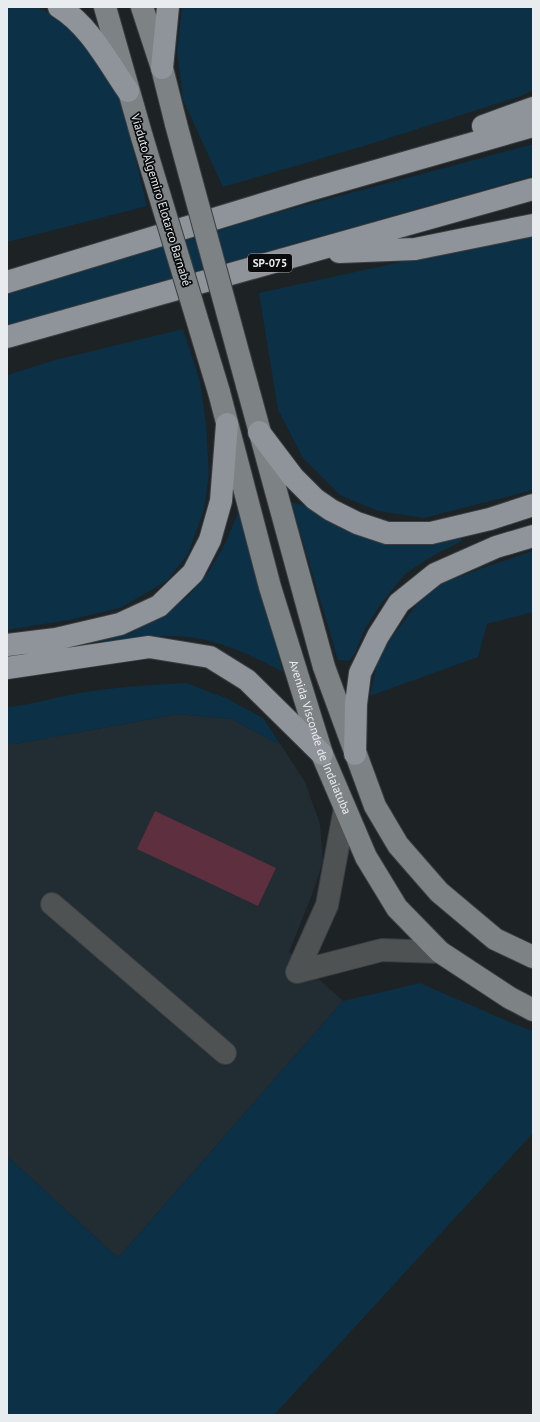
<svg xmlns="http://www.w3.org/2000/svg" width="540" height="1422" viewBox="0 0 540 1422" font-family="'PT Sans',sans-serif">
	<rect width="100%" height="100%" fill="#1d2225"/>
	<path fill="#222c33" d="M 178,714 L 231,719 L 281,745 L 305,782 L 320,824 L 323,861 L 313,892 L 289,952 L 343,1001 L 118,1258 L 7,1156 L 7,744 L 15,744 Z"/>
	<path fill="#0c3045" d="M 7,7 L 36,7 L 57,16 L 79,37 L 121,99 L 147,206 L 7,242 Z
		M 182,7 L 533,7 L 533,90 L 521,96 L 364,146 L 223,187 L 183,100 L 177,50 Z
		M 533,144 L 533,176 L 7,325 L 7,294 L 268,215 Z
		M 533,233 L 533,490 L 424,518 L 378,511 L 340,495 L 303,458 L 278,410 L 259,293 Z
		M 183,329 L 200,381 L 206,425 L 209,473 L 204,510 L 188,554 L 167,581 L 120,608 L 69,620 L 7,630 L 7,375 L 55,360 Z
		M 291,502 L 312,507 L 334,524 L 367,534 L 460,534 L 462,541 L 436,554 L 406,573 L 380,605 L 364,631 L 355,653 L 349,661 L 338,660 Z
		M 239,510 L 283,672 C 248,653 209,635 168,636 C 157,636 147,639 137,640 C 124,641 110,641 97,642 L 131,633 L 163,615 L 188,596 L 209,571 L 226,542 Z
		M 533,551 L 533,612 L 487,624 L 478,657 L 370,696 L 377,663 L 391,638 L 416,605 L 441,584 L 482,568 Z
		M 186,683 L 226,698 L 263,718 L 281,745 L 231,719 L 178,714 L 15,744 L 7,744 L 7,707 C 32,705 55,697 79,693 C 114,687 150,685 186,683 Z
		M 420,983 L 521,1027 L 533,1031 L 533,1133 L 274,1415 L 7,1415 L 7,1156 L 118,1258 L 343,1001 Z"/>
	<path fill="#5e2f3e" d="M 155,811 L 276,868 L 258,906 L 137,849 Z"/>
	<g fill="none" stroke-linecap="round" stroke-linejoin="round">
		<defs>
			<path id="minor" d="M 52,904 L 225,1053
				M 297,972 L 327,905 L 345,808
				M 297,972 L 382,950 L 440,952"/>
			<g id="major">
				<path d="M 105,7 L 142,137"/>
				<path d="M 142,7 L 162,68 L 176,124"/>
				<path d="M 247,385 L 324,667 L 375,806 L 398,845 L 439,892 L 495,939 L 533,957"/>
				<path id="s1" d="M 219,392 L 270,587 L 322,754 L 366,857 L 397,908 L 440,952 L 510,998 L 533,1010"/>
			</g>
			<path id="highway" d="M 59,7 C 89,25 108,62 128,91
				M 162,68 L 168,7
				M 483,126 L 533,108
				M 339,252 L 415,249 L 533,225
				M 7,282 L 309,190 L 533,126
				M 7,337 L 533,189
				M 259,432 L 293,477 L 315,499 L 331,510 L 357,523 L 387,533 L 431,533 L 490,519 L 533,505
				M 7,645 L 56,639 L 120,624 L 159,606 L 193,573 L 210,540 L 221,501 L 227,424
				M 7,668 L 149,647 L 210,657 L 247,680 L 322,754
				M 355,754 L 356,704 L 360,673 L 378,636 L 399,603 L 435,574 L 496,547 L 533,536"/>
		</defs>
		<use href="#minor" stroke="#3a3e41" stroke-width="24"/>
		<use href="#major" stroke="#3a3e41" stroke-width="24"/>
		<use href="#highway" stroke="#3a3e41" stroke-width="24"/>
		<use href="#minor" stroke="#4f5253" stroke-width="22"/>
		<use href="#major" stroke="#7d8285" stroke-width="22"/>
		<use href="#highway" stroke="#8e9499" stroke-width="22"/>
		<defs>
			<path id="major-bridge" d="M 176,124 L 247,385
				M 142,137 L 219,392"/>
		</defs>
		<use href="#major-bridge" stroke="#3a3e41" stroke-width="24" stroke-linecap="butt"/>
		<use href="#major-bridge" stroke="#7d8285" stroke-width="22"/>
	</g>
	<g text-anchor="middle" stroke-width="3.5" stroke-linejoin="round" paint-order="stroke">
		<rect fill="#090b0d" stroke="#a6a8aa" stroke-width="1" x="248" y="254" width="44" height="18" rx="3"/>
		<g font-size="11" font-weight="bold" fill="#e9ecee">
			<text x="270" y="267">SP-075</text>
		</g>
		<g font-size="12" fill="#e9ecee" stroke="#090b0d">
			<text transform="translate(161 200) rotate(73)" y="4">Viaduto Algemiro Elotarco Barnabé</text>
			<text dy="4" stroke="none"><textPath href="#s1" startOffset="360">Avenida Visconde de Indaiatuba</textPath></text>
		</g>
	</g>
	<rect width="540" height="1422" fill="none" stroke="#e9ecee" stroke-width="16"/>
</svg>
